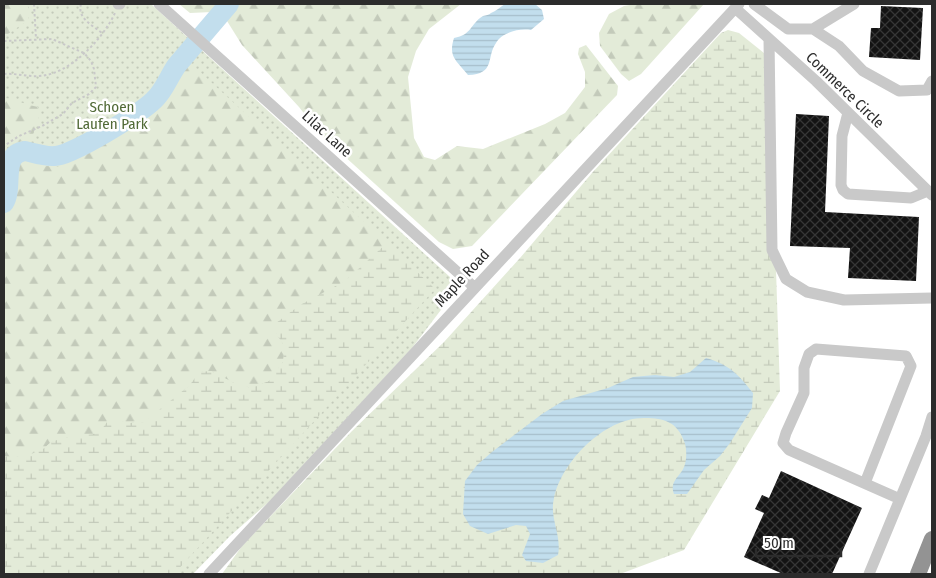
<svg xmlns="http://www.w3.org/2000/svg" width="936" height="578" viewBox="0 0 936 578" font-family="'Fira Sans Condensed',sans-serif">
	<defs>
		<pattern id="green-dots" width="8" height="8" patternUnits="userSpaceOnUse" patternTransform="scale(1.25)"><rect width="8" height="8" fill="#e3ebd8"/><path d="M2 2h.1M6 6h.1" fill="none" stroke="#c3caba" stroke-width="1.8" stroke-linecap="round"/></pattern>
		<pattern id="forest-firs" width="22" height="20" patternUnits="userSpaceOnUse" patternTransform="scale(1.25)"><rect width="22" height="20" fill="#e3ebd8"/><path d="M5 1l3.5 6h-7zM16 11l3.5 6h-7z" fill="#c3caba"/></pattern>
		<pattern id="wetland-marsh" width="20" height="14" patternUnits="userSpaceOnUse" patternTransform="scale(1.25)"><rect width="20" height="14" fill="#e3ebd8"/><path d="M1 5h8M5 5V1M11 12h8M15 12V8" fill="none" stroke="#c3caba"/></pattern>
		<pattern id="water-rules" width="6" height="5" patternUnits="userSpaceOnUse" patternTransform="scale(1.25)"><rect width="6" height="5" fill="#c2deed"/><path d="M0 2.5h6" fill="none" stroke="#a7bfcb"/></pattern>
		<pattern id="building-cross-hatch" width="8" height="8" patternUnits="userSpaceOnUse" patternTransform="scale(1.25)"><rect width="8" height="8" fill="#131313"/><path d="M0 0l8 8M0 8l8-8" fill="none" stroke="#363636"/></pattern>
	</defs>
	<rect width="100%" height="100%" fill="#fff"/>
	<path fill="url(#green-dots)" d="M 4,4 L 151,4 L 450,277 L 452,286 L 450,298 L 412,348 L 270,501 L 230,536 L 193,574 L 4,574 Z"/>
	<path fill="url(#forest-firs)" d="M 4,4 L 27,4 C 29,10 31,15 27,21 L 5,36 Z
		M 179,4 L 461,4 L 429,29 L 416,51 L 408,77 L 414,138 L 424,157 L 435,160 L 457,146 L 483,149 L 545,124 L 565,113 L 585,87 L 585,72 L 578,54 L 579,48 L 586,45 L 618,86 L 617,95 L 472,246 L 453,249 L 439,242 L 321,135 L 299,107 L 242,45 L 227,21 L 212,12 L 190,13 Z
		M 635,4 L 704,4 L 641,74 L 629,81 L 621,74 L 600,46 L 599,33 L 609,14 L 624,6 Z
		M 188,61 L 387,243 L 355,273 L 277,335 L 285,347 L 283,362 L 269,381 L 251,388 L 232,382 L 211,371 L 199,372 L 190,385 L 176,398 L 144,422 L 130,423 L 110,418 L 100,433 C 84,436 67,435 52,442 C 49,443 46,447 43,449 C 30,456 17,458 4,456 L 4,214 C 12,207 19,196 18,184 C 16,176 14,171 15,163 L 22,157 L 45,166 L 59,167 L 101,142 L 128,130 L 163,101 L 173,88 Z
		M 4,98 C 15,99 26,105 38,107 L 40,114 L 33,134 L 29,139 L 9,145 L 4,152 Z"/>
	<path fill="url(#wetland-marsh)" d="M 728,30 L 739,33 L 769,57 L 780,391 L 684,550 L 620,574 L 222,574 L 242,546 L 352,431 L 444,342 L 520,258 L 592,173 L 721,33 Z
		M 387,243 L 435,289 L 174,574 L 4,574 L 4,456 C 17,458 30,456 43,449 C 46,447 49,443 52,442 C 67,435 84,436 99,433 L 110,418 L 130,423 L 144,422 L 190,385 L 199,372 L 211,371 L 232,382 L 251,388 L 269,381 L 283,362 L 285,347 L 277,335 L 276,323 L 300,305 L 345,281 Z"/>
	<path fill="url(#water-rules)" d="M 505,4 L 535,4 L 542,10 L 544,19 L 531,30 C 520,28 502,32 496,43 C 486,57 496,74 468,75 C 456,60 448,57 454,38 C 472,35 470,24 483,16 C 486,15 489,15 491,13 C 496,11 500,7 505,4 Z
		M 706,358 C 730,365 738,374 753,393 L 752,408 L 730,443 L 720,456 L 704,470 L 687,494 L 674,494 C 669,481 680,477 684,467 C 687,460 687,448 684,441 C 677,422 664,418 645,418 C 605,417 562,461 554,498 C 549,518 562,535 558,555 L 543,563 L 526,561 L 522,555 L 530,534 L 526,526 L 516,525 L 488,534 L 470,526 L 463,514 L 465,481 L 477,465 L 492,452 L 542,414 L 563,401 L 608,388 L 633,377 L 655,375 L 674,377 L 690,372 Z"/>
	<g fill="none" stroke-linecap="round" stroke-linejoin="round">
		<path stroke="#c2deed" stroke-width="20" d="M 4,203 C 14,187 0,154 25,151 C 34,153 45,157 55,156 C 71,156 141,113 154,100 C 164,91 169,76 177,65 C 194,45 212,24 229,4"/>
	</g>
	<path fill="url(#building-cross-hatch)" d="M 881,6 L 923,8 L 920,60 L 869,57 L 871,28 L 880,28 Z
		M 796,114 L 829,116 L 825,212 L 919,217 L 916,281 L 848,278 L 850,248 L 790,246 Z
		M 781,471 L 862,508 L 832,574 L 783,574 L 744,557 L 764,513 L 755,509 L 762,495 L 769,498 Z"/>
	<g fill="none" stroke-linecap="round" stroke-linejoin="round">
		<path stroke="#c9c9c9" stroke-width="2" stroke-dasharray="2.5 2.5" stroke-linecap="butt" d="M 34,4 L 36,39
			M 81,4 C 77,18 92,25 102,33
			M 4,41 L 52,39 L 84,53 L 91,61 L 94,69 L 96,87 L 89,94 L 72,103 L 63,114 L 42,126 L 19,136 L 4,146
			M 4,74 C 16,73 27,77 39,76 C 69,75 103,39 115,13"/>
		<path stroke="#c9c9c9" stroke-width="11" d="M 118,4 L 120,4
			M 159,4 L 474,287
			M 754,4 L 788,29 L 813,29 L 854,4
			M 735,8 L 816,81 L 932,195
			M 813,29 L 839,46 L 863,71 L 899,91 L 927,90 L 932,81
			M 769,39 L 772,250 L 786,279 L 807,292 L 844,300 L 932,298
			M 848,113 L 842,136 L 841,185 L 843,190 L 848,194 L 911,198 L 928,191
			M 865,483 L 911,366 L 906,356 L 816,349 L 809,354 L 804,368 L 804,393 L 786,433 L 783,443 L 789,450 L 900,499
			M 209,574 L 739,4
			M 869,574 L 926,436 L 932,417"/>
		<path stroke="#939393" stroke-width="16" d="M 918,574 L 932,539"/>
	</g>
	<g text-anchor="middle" stroke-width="5" stroke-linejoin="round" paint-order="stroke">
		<g font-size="15" fill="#2c2c2c" stroke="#fff">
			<text transform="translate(845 90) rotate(44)" y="5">Commerce Circle</text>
			<text transform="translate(327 134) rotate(42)" y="5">Lilac Lane</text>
			<text transform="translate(462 278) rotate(-47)" y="5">Maple Road</text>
		</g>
		<g font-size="15" fill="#516a37" stroke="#fff">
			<text x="112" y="112">Schoen<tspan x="112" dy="17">Laufen Park</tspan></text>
		</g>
	</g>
	<rect width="936" height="578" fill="none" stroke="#2c2c2c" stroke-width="10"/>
	<path d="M756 548v8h85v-8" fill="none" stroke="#2c2c2c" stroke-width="2.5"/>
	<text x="764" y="548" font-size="15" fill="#2c2c2c" stroke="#ffffff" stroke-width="4" paint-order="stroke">50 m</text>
</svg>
